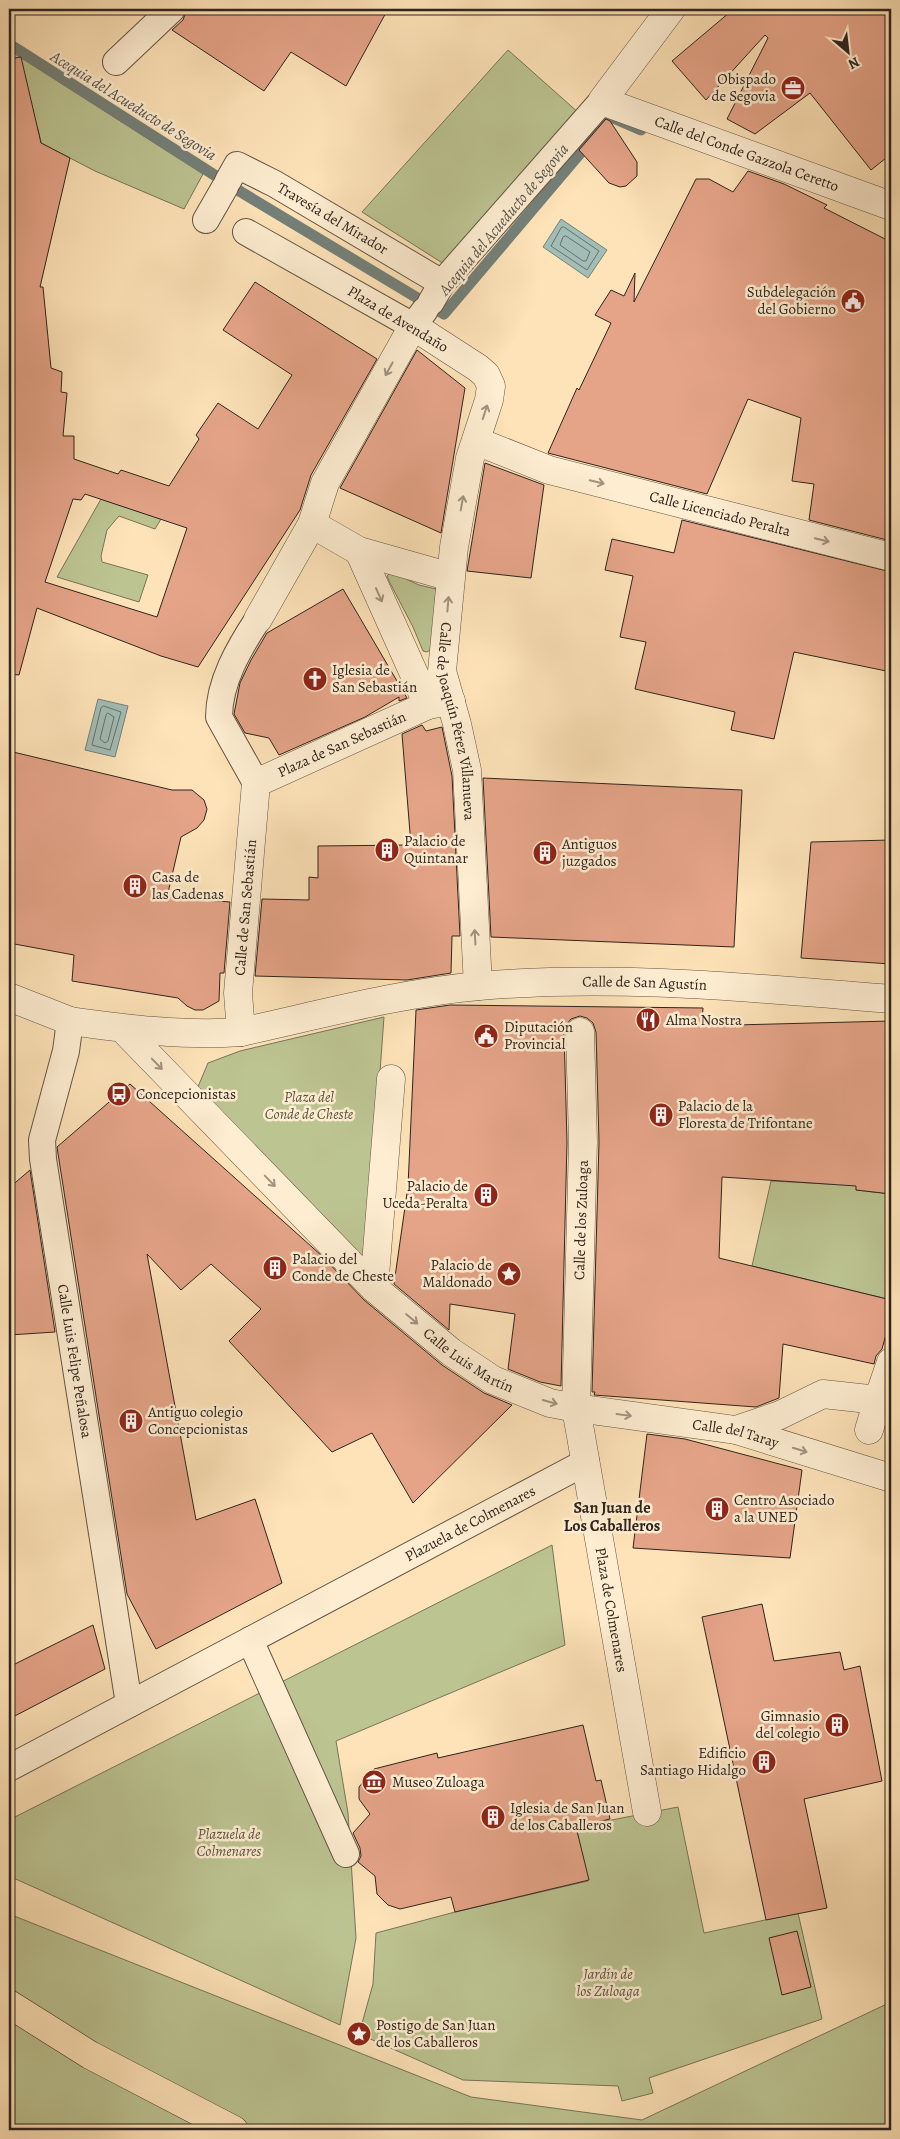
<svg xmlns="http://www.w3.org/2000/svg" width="900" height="2139" viewBox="0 0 900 2139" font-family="Alegreya,serif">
	<rect width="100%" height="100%" fill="#fee3b8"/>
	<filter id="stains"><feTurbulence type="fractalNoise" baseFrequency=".004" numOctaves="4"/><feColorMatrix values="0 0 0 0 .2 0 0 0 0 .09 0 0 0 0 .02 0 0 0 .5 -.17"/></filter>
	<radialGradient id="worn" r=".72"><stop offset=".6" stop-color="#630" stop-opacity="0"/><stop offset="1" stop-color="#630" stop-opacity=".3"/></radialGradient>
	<path fill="#bcc492" stroke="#767458" d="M 9,50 L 203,174 L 184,209 L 95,171 L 41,143 L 38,129 L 28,114 L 9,115 Z
		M 508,50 L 580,114 L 444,264 L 362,212 Z
		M 101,499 L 161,519 L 155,529 L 119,516 L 107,530 L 101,556 L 102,562 L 148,575 L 139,602 L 57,577 Z
		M 391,572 L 419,585 L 436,589 L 434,647 L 427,652 L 423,651 L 413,627 L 390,583 L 387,576 Z
		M 384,1017 L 366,1262 L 197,1089 L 208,1063 L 240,1051 Z
		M 859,1168 L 856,1190 L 891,1194 L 891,1300 L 752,1266 L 771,1181 L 830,1184 Z
		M 552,1545 L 565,1645 L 336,1741 L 348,1813 L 356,1938 L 340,2025 L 9,1876 L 9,1820 Z
		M 678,1807 L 704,1933 L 798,1913 L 822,2019 L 649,2078 L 653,2093 L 622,2101 L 618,2086 L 463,2080 L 359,2034 L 373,1984 L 376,1933 L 455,1912 L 588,1881 L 576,1827 Z
		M 9,1914 L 471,2097 L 642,2120 L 891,2002 L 891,2130 L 9,2130 Z"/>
	<path fill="#a2bdb6" stroke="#748079" d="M 561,219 L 607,250 L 588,278 L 543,247 Z
		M 98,699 L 128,706 L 115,757 L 85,750 Z"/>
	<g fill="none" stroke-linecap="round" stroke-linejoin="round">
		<path stroke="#68706a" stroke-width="1" d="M 564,227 L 599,251 L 587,270 L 551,246 L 561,228 Z
			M 566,236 L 590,252 L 586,261 L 583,261 L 560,245 L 563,237 Z
			M 104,706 L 121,712 L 110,750 L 92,745 L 101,708 Z
			M 108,713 L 114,717 L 108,741 L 105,743 L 100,739 L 106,715 Z"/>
		<path stroke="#748079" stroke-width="11" d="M 9,44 L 241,192 L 444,314 L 611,117 L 641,130"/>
	</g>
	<path fill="#e5a488" stroke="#2f241e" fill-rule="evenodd" d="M 187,9 L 388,9 L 346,86 L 291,52 L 264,91 L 172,30 L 183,20 Z
		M 726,9 L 891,9 L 891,154 L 871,170 L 810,93 L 755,134 L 727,119 L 768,38 L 765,35 L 706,100 L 672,61 L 730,12 Z
		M 21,57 L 41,143 L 70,158 L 40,287 L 43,287 L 51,368 L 62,372 L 61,392 L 67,393 L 63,436 L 74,436 L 74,459 L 118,474 L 121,470 L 169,486 L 199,439 L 196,435 L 218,403 L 258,429 L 292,375 L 223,330 L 255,282 L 377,359 L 311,475 L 300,510 L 198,667 L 161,656 L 37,608 L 19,675 L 9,674 L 9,59 ZM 85,494 L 187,528 L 157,617 L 45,582 L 73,499 L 81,500 Z
		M 606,119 L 610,121 L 637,162 L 637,176 L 626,186 L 620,187 L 609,183 L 579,150 Z
		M 748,171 L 784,184 L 827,205 L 824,208 L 891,242 L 891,541 L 809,520 L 814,484 L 792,481 L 801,418 L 748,399 L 707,494 L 548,453 L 577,388 L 579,390 L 611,323 L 595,315 L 611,290 L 624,296 L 635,273 L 634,302 L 696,179 L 709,179 L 733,192 Z
		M 417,350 L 465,388 L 441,533 L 340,488 Z
		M 485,463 L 544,485 L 531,578 L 467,571 Z
		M 682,520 L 891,572 L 891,672 L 794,652 L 774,739 L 731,730 L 735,712 L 635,689 L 646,642 L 620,637 L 633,576 L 605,570 L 612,539 L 674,553 Z
		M 343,589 L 407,698 L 399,701 L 399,697 L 365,717 L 279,755 L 269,738 L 245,733 L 234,714 L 240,683 L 251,660 L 267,633 Z
		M 422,725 L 426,731 L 442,727 L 452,776 L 460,936 L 452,936 L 451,973 L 407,980 L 255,976 L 262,899 L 309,900 L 309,877 L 318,878 L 318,846 L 411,845 L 402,734 Z
		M 9,751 L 172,790 L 192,790 L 204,800 L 207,809 L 204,820 L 197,828 L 181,837 L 167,897 L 230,902 L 224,973 L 220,973 L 219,1001 L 203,1010 L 195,1010 L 187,1006 L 178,998 L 72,981 L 74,955 L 9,943 Z
		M 483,778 L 742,790 L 734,947 L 491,937 Z
		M 891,840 L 891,964 L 801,958 L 811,842 Z
		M 450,1005 L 703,1008 L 702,1023 L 735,1025 L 891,1021 L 891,1194 L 856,1190 L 856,1186 L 722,1177 L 719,1258 L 891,1300 L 891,1316 L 882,1349 L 876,1356 L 874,1364 L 783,1344 L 779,1398 L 756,1407 L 594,1395 L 595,1392 L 592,1392 L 599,1142 L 596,1032 L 593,1023 L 587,1018 L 580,1016 L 571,1019 L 566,1025 L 564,1032 L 567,1142 L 561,1386 L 540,1382 L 508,1369 L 515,1314 L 450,1304 L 449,1330 L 394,1284 L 408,1186 L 416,1010 Z
		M 130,1084 L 322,1256 L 364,1300 L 442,1365 L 484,1393 L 512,1405 L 413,1503 L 372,1433 L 332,1452 L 229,1341 L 261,1309 L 211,1264 L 181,1290 L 147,1254 L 196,1520 L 255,1499 L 282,1583 L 156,1649 L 127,1594 L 57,1147 Z
		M 30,1170 L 55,1332 L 9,1335 L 9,1188 Z
		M 647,1434 L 685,1439 L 802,1470 L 790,1558 L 633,1548 Z
		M 762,1604 L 774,1661 L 840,1652 L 844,1670 L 860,1666 L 882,1781 L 804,1799 L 827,1908 L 766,1920 L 702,1617 Z
		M 93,1625 L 105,1669 L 9,1719 L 9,1667 Z
		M 583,1725 L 596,1781 L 601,1780 L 610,1819 L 576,1827 L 589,1880 L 455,1912 L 451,1897 L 400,1909 L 388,1905 L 377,1894 L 375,1876 L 358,1862 L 361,1856 L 360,1848 L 353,1833 L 370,1814 L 359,1799 L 359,1787 L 374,1769 L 437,1753 L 438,1758 Z
		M 797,1931 L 811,1987 L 782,1995 L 769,1938 Z"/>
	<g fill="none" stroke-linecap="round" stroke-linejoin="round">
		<defs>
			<g id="pedestrian">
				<path d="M 116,62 L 172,9"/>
				<path id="s1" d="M 228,181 L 237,165 L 275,184 L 442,283"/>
				<path d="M 206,220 L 225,187"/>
				<path d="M 246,232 L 413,326 L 425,310"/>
				<path d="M 431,302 L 442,283 L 602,101"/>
				<path d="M 256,783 L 219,717 C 219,682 239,648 258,619"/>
				<path id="s2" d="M 70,1021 L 66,1051 L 42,1140 L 43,1159 L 129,1704"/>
				<path d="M 250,1640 L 346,1854"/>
				<path id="s3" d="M 9,1768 L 586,1462"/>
			</g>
			<g id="minor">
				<path id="s4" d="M 671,9 L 602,101 L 891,206"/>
				<path id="s5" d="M 476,441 L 549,470 L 891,557"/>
				<path d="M 359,551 L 428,705"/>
				<path id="s6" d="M 451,577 L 359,551 L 312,524 L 325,483 L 413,326 L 478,368 L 486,375 L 491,386 L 489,400 L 470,458 L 454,547 L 442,671 L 457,724 L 467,770 L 478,986"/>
				<path d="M 258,619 L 312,524"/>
				<path id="s7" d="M 70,1021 C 126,1029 184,1036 241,1032 C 319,1015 399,993 479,986 C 618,974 753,988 891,999"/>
				<path id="s8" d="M 123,1029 L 374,1288 L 451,1352 L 493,1380 L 550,1403 L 576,1408 L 736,1430 L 891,1478"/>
				<path id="s9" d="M 241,1032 L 238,993 L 256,783 L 428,705 L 451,701"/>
				<path id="s10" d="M 580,1032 L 583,1142 L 576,1408 L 647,1812"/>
				<path d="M 374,1288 L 391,1079"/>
				<path d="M 736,1430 L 780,1415 L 823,1394 L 878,1400 L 891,1362"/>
				<path d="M 869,1430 L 878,1400"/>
			</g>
			<path id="tertiary" d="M 9,997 L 70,1021"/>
			<path id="primary" d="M 9,2004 L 90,2055 L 234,2130"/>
		</defs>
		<use href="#pedestrian" stroke="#635444" stroke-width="28"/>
		<use href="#minor" stroke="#635444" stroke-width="29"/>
		<use href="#tertiary" stroke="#635444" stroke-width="29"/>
		<use href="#primary" stroke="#2f241e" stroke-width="29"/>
		<use href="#pedestrian" stroke="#feedd1" stroke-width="26"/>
		<use href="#minor" stroke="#feedd1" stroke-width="28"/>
		<use href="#tertiary" stroke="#feedd1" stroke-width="28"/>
		<use href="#primary" stroke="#fee3b8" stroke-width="28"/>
	</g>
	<defs><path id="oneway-shaft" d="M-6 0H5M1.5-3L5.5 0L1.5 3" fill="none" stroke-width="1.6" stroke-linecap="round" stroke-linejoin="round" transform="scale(1.25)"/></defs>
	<g stroke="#a19380">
		<use href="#oneway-shaft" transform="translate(389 369) rotate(119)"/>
		<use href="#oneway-shaft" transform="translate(485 412) rotate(-72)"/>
		<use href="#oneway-shaft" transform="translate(597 482) rotate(14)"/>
		<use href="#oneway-shaft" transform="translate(462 503) rotate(-80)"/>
		<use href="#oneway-shaft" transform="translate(822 540) rotate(14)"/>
		<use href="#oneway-shaft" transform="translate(379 595) rotate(66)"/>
		<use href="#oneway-shaft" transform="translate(448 604) rotate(-85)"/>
		<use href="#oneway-shaft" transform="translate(475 937) rotate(-93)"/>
		<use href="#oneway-shaft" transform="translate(157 1064) rotate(46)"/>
		<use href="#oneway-shaft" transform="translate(270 1181) rotate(46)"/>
		<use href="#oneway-shaft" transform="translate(412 1319) rotate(40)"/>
		<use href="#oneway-shaft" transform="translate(550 1402) rotate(16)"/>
		<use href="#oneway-shaft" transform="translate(624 1415) rotate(8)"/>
		<use href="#oneway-shaft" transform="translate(800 1450) rotate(17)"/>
	</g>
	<defs>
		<symbol id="office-disc" viewBox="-11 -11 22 22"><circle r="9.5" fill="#8f2418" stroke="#feedd1"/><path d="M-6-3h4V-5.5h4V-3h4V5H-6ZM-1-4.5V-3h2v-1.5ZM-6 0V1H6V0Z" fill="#fff"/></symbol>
		<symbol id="civic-disc" viewBox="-11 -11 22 22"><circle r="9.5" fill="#8f2418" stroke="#feedd1"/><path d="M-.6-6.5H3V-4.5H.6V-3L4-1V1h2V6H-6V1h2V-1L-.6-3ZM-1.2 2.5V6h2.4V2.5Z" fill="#fff"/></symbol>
		<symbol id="church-disc" viewBox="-11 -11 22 22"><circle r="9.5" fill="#8f2418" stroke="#feedd1"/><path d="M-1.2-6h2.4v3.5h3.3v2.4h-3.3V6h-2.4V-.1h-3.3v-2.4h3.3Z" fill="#fff"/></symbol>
		<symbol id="building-disc" viewBox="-11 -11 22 22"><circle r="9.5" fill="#8f2418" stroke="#feedd1"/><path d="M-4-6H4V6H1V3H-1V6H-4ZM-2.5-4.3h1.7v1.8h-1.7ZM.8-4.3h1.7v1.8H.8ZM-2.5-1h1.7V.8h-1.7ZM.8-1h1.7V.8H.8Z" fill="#fff"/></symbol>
		<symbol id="restaurant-disc" viewBox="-11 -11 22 22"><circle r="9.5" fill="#8f2418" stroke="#feedd1"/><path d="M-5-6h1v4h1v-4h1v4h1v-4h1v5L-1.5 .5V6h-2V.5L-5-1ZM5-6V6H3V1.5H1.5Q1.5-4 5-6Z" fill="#fff"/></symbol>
		<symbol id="bus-disc" viewBox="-11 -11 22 22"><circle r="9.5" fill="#8f2418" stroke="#feedd1"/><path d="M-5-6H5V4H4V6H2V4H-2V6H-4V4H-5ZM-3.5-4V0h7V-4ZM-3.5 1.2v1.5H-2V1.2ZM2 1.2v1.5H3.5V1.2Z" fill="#fff"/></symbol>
		<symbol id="sight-disc" viewBox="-11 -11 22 22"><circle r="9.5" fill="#8f2418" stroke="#feedd1"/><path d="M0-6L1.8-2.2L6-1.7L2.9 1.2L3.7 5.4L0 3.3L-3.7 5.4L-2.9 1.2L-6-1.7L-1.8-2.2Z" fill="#fff"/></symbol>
		<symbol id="museum-disc" viewBox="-11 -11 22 22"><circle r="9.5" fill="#8f2418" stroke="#feedd1"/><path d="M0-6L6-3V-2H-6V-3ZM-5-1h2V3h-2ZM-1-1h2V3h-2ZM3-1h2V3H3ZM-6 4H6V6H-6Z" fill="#fff"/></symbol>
	</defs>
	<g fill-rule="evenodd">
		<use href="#office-disc" x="779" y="74" width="28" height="28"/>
		<use href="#civic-disc" x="839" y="287" width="28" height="28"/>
		<use href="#church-disc" x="301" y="665" width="28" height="28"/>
		<use href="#building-disc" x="373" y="836" width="28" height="28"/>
		<use href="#building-disc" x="531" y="839" width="28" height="28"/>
		<use href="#building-disc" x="121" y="872" width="28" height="28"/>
		<use href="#restaurant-disc" x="634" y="1006" width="28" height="28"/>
		<use href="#civic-disc" x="472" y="1022" width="28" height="28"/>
		<use href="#bus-disc" x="105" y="1080" width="28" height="28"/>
		<use href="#building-disc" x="647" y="1101" width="28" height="28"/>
		<use href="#building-disc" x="472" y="1181" width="28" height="28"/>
		<use href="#building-disc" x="261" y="1254" width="28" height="28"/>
		<use href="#sight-disc" x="495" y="1260" width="28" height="28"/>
		<use href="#building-disc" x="117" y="1407" width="28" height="28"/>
		<use href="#building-disc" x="703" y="1495" width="28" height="28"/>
		<use href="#building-disc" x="823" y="1711" width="28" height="28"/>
		<use href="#building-disc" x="750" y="1748" width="28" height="28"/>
		<use href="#museum-disc" x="360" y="1768" width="28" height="28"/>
		<use href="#building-disc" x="479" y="1803" width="28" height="28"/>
		<use href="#sight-disc" x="345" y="2020" width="28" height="28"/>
	</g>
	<g text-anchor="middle" stroke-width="5" stroke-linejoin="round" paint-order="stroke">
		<g font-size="15" fill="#2f241e" stroke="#feedd1" text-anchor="start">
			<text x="776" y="84" text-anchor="end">Obispado<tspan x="776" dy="17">de Segovia</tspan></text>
			<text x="836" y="297" text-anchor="end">Subdelegación<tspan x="836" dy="17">del Gobierno</tspan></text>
			<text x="332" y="675">Iglesia de<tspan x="332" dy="17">San Sebastián</tspan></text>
			<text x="404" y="846">Palacio de<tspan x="404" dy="17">Quintanar</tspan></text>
			<text x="562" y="849">Antiguos<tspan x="562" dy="17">juzgados</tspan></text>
			<text x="152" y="882">Casa de<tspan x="152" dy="17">las Cadenas</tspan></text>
			<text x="666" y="1025">Alma Nostra</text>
			<text x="504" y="1032">Diputación<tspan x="504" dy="17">Provincial</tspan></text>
			<text x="136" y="1099">Concepcionistas</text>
			<text x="678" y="1111">Palacio de la<tspan x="678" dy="17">Floresta de Trifontane</tspan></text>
			<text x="468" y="1191" text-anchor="end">Palacio de<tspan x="468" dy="17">Uceda-Peralta</tspan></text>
			<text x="292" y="1264">Palacio del<tspan x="292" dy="17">Conde de Cheste</tspan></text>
			<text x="492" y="1270" text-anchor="end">Palacio de<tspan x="492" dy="17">Maldonado</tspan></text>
			<text x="148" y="1417">Antiguo colegio<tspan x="148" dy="17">Concepcionistas</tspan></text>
			<text x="734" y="1505">Centro Asociado<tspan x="734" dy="17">a la UNED</tspan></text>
			<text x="820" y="1721" text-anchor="end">Gimnasio<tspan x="820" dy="17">del colegio</tspan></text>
			<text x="746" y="1758" text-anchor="end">Edificio<tspan x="746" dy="17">Santiago Hidalgo</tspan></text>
			<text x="392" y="1787">Museo Zuloaga</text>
			<text x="510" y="1813">Iglesia de San Juan<tspan x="510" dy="17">de los Caballeros</tspan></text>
			<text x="376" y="2030">Postigo de San Juan<tspan x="376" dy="17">de los Caballeros</tspan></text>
		</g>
		<g font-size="15" fill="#2f241e" stroke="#feedd1">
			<text dy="5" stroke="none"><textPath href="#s4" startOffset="269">Calle del Conde Gazzola Ceretto</textPath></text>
			<text dy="5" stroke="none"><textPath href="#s1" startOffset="128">Travesía del Mirador</textPath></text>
			<text transform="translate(398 319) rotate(31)" y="5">Plaza de Avendaño</text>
			<text dy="5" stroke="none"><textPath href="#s5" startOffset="255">Calle Licenciado Peralta</textPath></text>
			<text dy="5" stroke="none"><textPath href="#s6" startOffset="815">Calle de Joaquín Pérez Villanueva</textPath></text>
			<text dy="5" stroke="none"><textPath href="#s9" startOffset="344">Plaza de San Sebastián</textPath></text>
			<text dy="5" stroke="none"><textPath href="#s9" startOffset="125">Calle de San Sebastián</textPath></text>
			<text dy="5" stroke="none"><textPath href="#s7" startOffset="580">Calle de San Agustín</textPath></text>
			<text transform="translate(581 1220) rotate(-88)" y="5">Calle de los Zuloaga</text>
			<text dy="5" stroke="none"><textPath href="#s8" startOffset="480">Calle Luis Martín</textPath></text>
			<text dy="5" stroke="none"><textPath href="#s2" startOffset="346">Calle Luis Felipe Peñalosa</textPath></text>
			<text dy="5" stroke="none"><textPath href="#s8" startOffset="761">Calle del Taray</textPath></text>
			<text dy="5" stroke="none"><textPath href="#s3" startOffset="522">Plazuela de Colmenares</textPath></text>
			<text dy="5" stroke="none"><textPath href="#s10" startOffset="581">Plaza de Colmenares</textPath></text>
		</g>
		<g font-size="15" font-style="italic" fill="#595441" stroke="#feedd1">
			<text x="309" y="1102">Plaza del<tspan x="309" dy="17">Conde de Cheste</tspan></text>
			<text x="229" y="1839">Plazuela de<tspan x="229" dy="17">Colmenares</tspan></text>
			<text x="608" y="1979">Jardín de<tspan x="608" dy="17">los Zuloaga</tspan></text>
		</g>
		<g font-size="16" font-style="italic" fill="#52524c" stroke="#feedd1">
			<text transform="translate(134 105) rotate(32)" y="6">Acequia del Acueducto de Segovia</text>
			<text transform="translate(503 219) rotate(-50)" y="6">Acequia del Acueducto de Segovia</text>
		</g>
		<g font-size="16" font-weight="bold" fill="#2f241e" stroke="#feedd1">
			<text x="612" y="1513">San Juan de<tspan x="612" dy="18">Los Caballeros</tspan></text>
		</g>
	</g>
	<rect width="900" height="2139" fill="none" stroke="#fee3b8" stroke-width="30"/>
	<rect x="10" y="10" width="880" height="2119" fill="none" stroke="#2f241e" stroke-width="2.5"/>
	<rect x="15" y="15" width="870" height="2109" fill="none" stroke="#2f241e"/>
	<g transform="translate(848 52) rotate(152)" stroke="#feedd1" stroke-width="4" paint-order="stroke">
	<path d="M0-4L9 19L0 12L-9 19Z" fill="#2f241e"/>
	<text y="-8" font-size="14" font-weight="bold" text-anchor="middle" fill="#2f241e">N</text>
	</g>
	<rect width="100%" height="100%" filter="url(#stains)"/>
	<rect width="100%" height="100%" fill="url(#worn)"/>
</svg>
